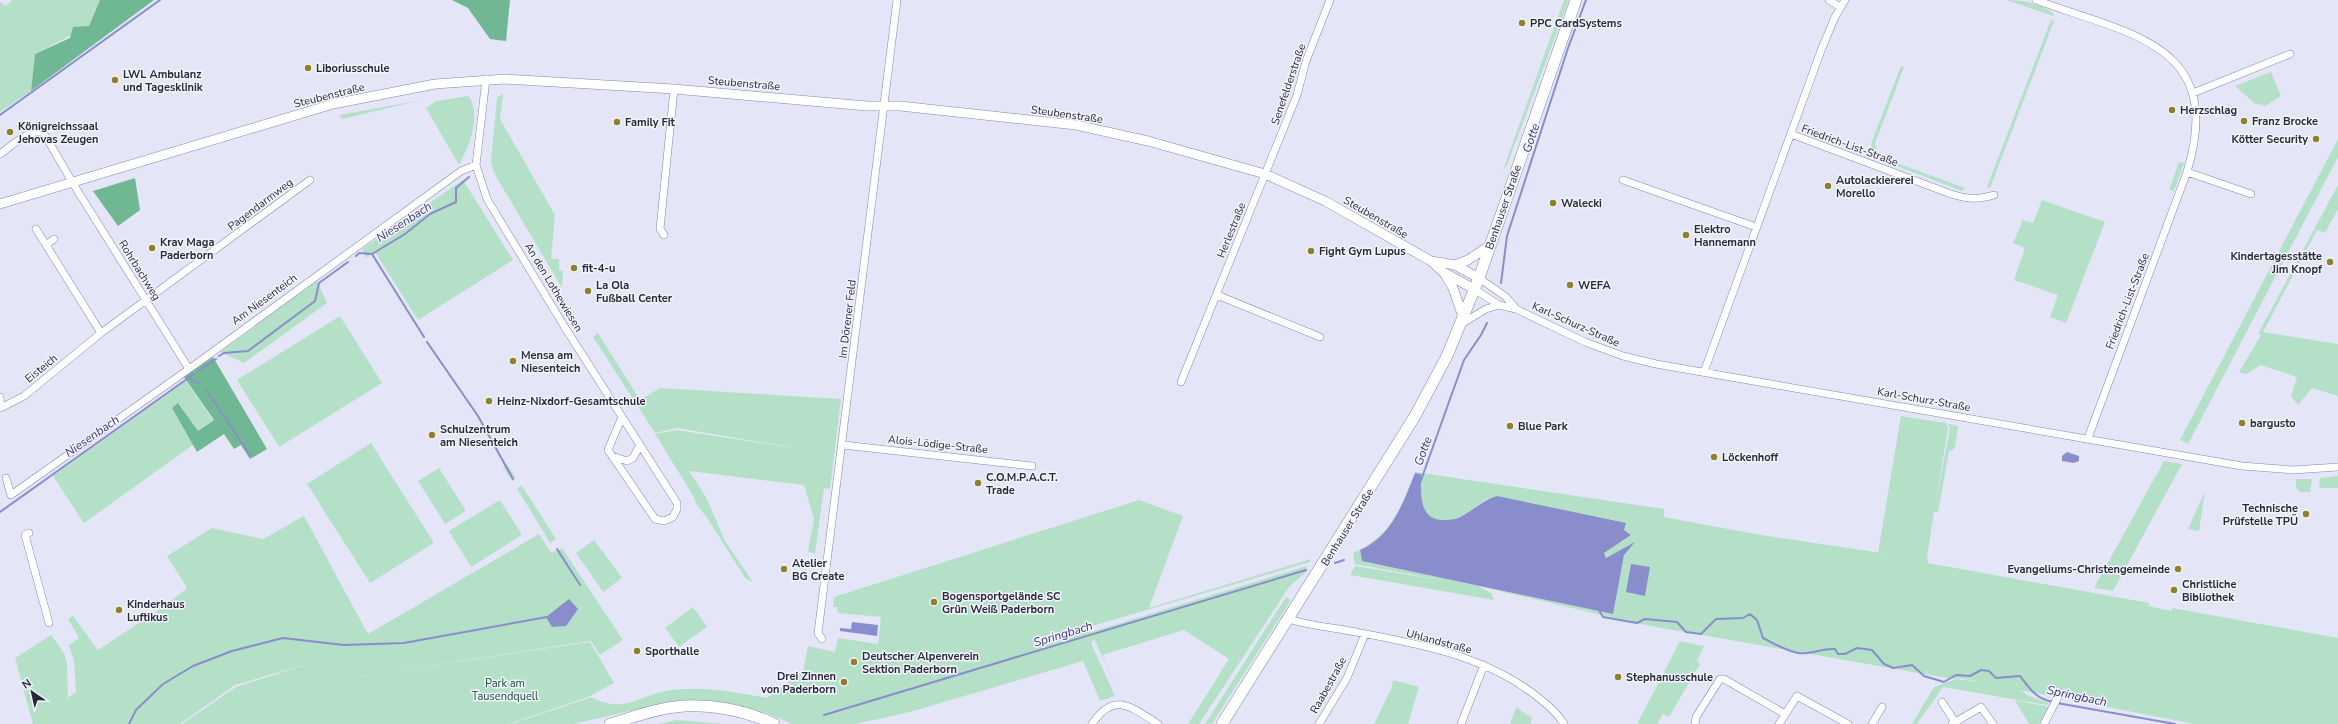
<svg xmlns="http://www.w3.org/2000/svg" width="2338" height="724" viewBox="0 0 2338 724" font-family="'Nunito Sans',sans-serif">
	<rect width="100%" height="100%" fill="#e4e6f8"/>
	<path fill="#b5e0c8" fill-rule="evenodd" d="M 12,0 L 100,0 L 89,26 L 35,54 L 31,91 L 0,112 L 0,2 L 6,6 Z
		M 1564,0 L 1569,0 L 1507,165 L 1503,170 Z
		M 2007,0 C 2024,0 2041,4 2054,14 L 2053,16 Z
		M 2051,20 L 2054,21 L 1990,188 L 1987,187 Z
		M 1901,66 L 1904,67 L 1875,143 L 1878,156 L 1965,188 L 1962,191 L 1874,157 L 1871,144 Z
		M 2271,72 L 2281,96 L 2265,106 L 2254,103 L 2235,86 Z
		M 503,93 L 500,119 L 555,215 L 551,259 L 559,259 L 559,270 L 563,271 L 562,288 L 494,173 L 491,161 L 497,98 Z
		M 469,96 C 481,116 470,145 459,165 L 426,108 L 436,101 Z
		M 422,100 L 342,119 L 339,115 Z
		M 2338,139 L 2338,157 L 2188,444 L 2180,440 Z
		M 2179,162 L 2184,163 L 2174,191 L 2169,190 Z
		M 463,180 L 513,260 L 418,320 L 375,252 L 366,258 L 362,249 Z
		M 2338,185 L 2338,209 L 2325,233 L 2317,230 L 2263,332 L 2338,344 L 2338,396 L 2312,388 L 2298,405 L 2291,396 L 2297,377 L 2261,365 L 2246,374 L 2239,372 L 2261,335 L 2258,334 Z
		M 2042,200 L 2105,222 L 2066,323 L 2050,317 L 2058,295 L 2014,280 L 2025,248 L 2013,243 L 2023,220 L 2033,223 Z
		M 317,281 L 327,303 L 244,363 L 220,352 Z
		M 340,316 L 382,383 L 279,447 L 237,380 Z
		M 598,333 L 640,400 L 660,388 L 841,399 L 830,489 L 824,488 L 815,554 L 808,551 L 814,519 L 804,485 L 689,471 L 706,497 L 725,541 L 753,582 L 745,578 L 708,519 L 696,504 L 694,497 L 655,434 L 677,430 L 806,450 L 677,428 L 655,433 L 593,337 Z
		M 186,381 L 213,420 L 198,431 L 178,403 L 172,408 L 193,445 L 84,523 L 53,476 Z
		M 1901,416 L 1946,423 L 1948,428 L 1936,502 L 1950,428 L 1947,423 L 1958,426 L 1955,448 L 1949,452 L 1938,512 L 1934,512 L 1927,558 L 1928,563 L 2149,603 L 2149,606 L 2171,611 L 2172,608 L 2338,638 L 2338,724 L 2194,724 L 2020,690 L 2031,697 L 2049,703 L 2047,705 L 1943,687 L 1917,724 L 1912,724 L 1934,687 L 1957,679 L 1986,683 L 1959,678 L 1953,679 L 1645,625 L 1478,586 L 1491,593 L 1494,600 L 1350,575 L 1355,566 L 1452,582 L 1355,564 L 1353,553 C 1392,536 1400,509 1415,472 L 1664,509 L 1664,517 L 1755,534 L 1888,554 L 1878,553 ZM 1415,473 L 1421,474 C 1421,485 1419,502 1425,512 C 1442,535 1472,509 1487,499 L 1626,524 L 1624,530 L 1631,535 L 1604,553 L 1606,558 L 1634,543 L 1624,555 L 1613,614 L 1362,561 L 1360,550 C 1392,536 1403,503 1415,473 Z
		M 371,443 L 434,543 L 370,583 L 307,484 Z
		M 2164,461 L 2182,464 L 2113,591 L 2094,588 Z
		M 507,464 L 516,478 L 512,481 L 503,467 Z
		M 439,468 L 466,511 L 445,524 L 418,481 Z
		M 2338,476 L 2338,488 L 2319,488 L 2320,478 Z
		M 2296,479 L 2312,479 L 2310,492 L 2300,492 L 2296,488 Z
		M 521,486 L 522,486 L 556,539 L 550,543 L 517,488 Z
		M 2205,491 L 2199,531 L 2188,529 Z
		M 500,500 L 522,535 L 471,567 L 449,531 Z
		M 1139,500 L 1183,516 L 1149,608 L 1311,559 L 1310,562 L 1089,627 L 1091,632 L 1307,566 L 1306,572 L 1289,587 L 1199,724 L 1188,724 L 1229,659 L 1184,630 L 1102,655 L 1119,694 L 1094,639 L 1091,643 L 1115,696 L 1100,701 L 1083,661 L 910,712 L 856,724 L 792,724 L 764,712 L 739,706 L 711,701 L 674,701 L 573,724 L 511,724 L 592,697 C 626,716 640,693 673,690 C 705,686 735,692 767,698 L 803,671 L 808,646 L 835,652 L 838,638 L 878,644 L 881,617 L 838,613 L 837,607 L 833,607 L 834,597 Z
		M 304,516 L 368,634 L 539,534 L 551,553 L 562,548 L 623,640 L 600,655 L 591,641 L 325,681 L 590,642 L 614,683 L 588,697 L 509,724 L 182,724 L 236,687 L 314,662 L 235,685 L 180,724 L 33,724 L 15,658 L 51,635 L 64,653 L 67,663 L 68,698 L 76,692 L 74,661 L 69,645 L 79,638 L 68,619 L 73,616 L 98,650 L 166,605 L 187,588 L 167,556 L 212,528 L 263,539 Z
		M 594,540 L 622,578 L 603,592 L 576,553 Z
		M 1286,597 L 1291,600 L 1212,724 L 1205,724 Z
		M 693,607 L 707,627 L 679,647 L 665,628 Z
		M 1680,641 L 1704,646 L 1697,660 L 1700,664 L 1669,717 L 1663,714 L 1657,724 L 1637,724 Z
		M 1393,680 L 1419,687 L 1408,724 L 1374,724 L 1391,689 Z
		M 2015,701 L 2015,700 L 2049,707 L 2039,724 L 2029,724 Z
		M 1516,707 L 1532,718 L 1530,724 L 1510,724 Z
		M 676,720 L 725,724 L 659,724 Z"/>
	<path fill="#70b893" d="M 100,0 L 154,0 L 31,91 L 35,54 L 70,38 L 73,27 L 89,26 Z
		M 452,0 L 510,0 L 506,41 L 490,39 L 468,8 Z
		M 135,178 L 140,210 L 118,226 L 93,191 Z
		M 213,357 L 267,449 L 250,459 L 241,445 L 234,449 L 224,434 L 197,452 L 172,408 L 178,403 L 198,431 L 214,420 L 184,377 Z"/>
	<path fill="#898dcb" d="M 2067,452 L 2079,456 L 2079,461 L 2074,463 L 2062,461 L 2062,456 Z
		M 1415,473 L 1421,474 C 1421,491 1418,518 1441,520 C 1449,520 1455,520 1462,516 C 1475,509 1483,500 1497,496 L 1626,523 L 1624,530 L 1631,535 L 1604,553 L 1606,558 L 1635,542 L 1624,555 L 1613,614 L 1362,561 L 1360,550 C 1392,536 1403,503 1415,473 Z
		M 1631,564 L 1650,567 L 1645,596 L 1626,592 Z
		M 569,599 L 578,609 L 566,626 L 552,627 L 546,617 Z
		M 852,622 L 878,625 L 877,636 L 840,631 L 840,628 L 851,629 Z"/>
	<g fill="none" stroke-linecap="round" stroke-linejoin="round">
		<path stroke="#898dcb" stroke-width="2" d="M 0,115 L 160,0
			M 372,254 L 424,337
			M 356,256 L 359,253 L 372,254 L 405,234 L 430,214 L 456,202 L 456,188 L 469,177
			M 1501,283 L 1507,236 L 1568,48 L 1586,0
			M 427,342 L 478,416 L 513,479
			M 219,356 L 224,353 L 248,351 L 315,301 L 319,283 L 348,262
			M 198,371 L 216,359
			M 189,378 L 198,383
			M 206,390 L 250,455
			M 1420,483 L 1464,360 L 1481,335 L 1487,323
			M 0,512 L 194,374
			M 557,549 L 580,585
			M 1335,563 L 1344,560
			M 1599,610 L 1603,617 L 1637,623 L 1645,619 L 1677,622 L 1686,632 L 1701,634 L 1716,619 L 1743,618 L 1750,614 L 1757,620 L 1763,638 C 1773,643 1786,651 1798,653 C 1810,655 1822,648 1835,649 L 1838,654 L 1845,654 L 1857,648 L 1872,650 L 1884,664 L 1893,668 L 1912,665 L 1924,676 L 1944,682 L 1956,675 L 1970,676 L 1981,670 L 1989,671 L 1996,678 L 2020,676 C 2030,689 2036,699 2053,702
			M 2057,703 L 2175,724
			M 824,715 L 1306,570
			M 129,724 L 136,710 L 163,684 L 193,666 L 232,651 L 283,638 L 344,645 L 404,643 L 547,617"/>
		<defs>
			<path id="minor" d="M 1829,0 L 1840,7
				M 2036,0 C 2130,35 2226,43 2187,172 L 2088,438
				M 486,79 L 476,165 L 487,199 L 564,326 L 677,503 L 677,509 L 673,517 L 664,521 L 655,519 L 608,450 L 622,417
				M 2193,93 L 2290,54
				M 1791,134 L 1951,194 C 1967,199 1978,200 1994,195
				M 0,154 C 12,146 28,129 43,132 L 77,190 L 189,369
				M 2187,172 L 2251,194
				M 1623,180 L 1756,227
				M 36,229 L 101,333
				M 664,235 L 660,229 L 674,89
				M 46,245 L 54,239
				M 1479,278 L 1506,297 L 1516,309
				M 1474,289 L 1499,305 L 1516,309 L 1585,342 L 1623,356 L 1656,364 L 2242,466 L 2293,470 L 2338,467
				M 1217,295 L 1320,337
				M 1461,324 L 1486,309 L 1499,305
				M 1704,372 L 1822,48 L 1835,17 L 1845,0
				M 1181,382 L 1297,95 L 1306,61 L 1330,0
				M 0,397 L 1,408 L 24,396 L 101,333 L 310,180
				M 843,445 L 1032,466
				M 612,456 L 627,461 L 633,458 L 640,445
				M 6,478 L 11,495 L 196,364 L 461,171 L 476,165
				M 29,533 L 25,535 L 49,623
				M 1289,619 C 1307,625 1326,627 1345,630 C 1409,642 1478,653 1531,692 C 1543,701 1556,711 1564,724
				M 822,639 L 818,633 L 897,0
				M 1942,702 L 1955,722
				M 1092,724 C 1114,691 1131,707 1158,724
				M 1319,724 L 1347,678 L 1365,634
				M 1461,724 L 1484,665
				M 1695,724 L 1696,717 L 1720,679 L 1724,679 L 1785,714
				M 1779,724 L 1797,696 L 1848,724
				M 1872,724 L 1882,707
				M 1952,724 L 1981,707 L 1993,724
				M 2044,724 L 2060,693"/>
			<path id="tertiary" d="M 0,204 L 333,104 L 435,84 L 505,79 L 674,89 L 867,106 L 900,106 L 1076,125 L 1148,141 L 1265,174 L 1325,201 L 1431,261 L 1443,272 L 1474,289
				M 1431,261 L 1455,265 L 1479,278
				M 1455,265 L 1468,260 L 1489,246
				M 1444,273 L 1453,288 L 1463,317"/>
			<path id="secondary" d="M 610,724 C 631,718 654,709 675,707 C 708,703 745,710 774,724
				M 1222,724 L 1415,416 L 1447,356 L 1479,278 L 1576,0"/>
		</defs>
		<use href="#minor" stroke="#8286ae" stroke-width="8"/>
		<use href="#tertiary" stroke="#8286ae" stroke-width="10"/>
		<use href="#secondary" stroke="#8286ae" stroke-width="12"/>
		<use href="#minor" stroke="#fff" stroke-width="7"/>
		<use href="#tertiary" stroke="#fff" stroke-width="9"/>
		<use href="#secondary" stroke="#fff" stroke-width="11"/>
	</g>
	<g fill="#8e8128" stroke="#f3f4fd" stroke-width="1.5">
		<circle cx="1522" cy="23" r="4"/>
		<circle cx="308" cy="68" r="4"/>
		<circle cx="115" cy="80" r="4"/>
		<circle cx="2172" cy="110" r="4"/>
		<circle cx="2244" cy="121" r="4"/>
		<circle cx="617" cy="122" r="4"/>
		<circle cx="10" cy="132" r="4"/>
		<circle cx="2316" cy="139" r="4"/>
		<circle cx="1828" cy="186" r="4"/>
		<circle cx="1553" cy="203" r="4"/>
		<circle cx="1686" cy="235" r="4"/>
		<circle cx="152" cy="248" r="4"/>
		<circle cx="1311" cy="251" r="4"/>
		<circle cx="2330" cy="262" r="4"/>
		<circle cx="574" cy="268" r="4"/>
		<circle cx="1570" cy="285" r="4"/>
		<circle cx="588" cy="291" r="4"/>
		<circle cx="513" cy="361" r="4"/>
		<circle cx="489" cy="401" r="4"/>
		<circle cx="2242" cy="423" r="4"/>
		<circle cx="1510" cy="426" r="4"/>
		<circle cx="432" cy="435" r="4"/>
		<circle cx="1714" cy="457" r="4"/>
		<circle cx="978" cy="483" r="4"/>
		<circle cx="2306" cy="514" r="4"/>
		<circle cx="784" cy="569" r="4"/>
		<circle cx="2178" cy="569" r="4"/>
		<circle cx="2174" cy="590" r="4"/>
		<circle cx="934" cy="602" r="4"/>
		<circle cx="119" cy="610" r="4"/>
		<circle cx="637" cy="651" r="4"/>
		<circle cx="854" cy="662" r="4"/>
		<circle cx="1618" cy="677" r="4"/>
		<circle cx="844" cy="682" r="4"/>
	</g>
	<g text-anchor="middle" stroke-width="3" stroke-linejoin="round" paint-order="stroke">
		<g font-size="11" font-weight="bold" fill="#28293a" stroke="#f3f4fd" text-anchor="start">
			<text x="1530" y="27">PPC CardSystems</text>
			<text x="316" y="72">Liboriusschule</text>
			<text x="123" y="78">LWL Ambulanz<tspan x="123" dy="13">und Tagesklinik</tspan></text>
			<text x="2180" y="114">Herzschlag</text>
			<text x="2252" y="125">Franz Brocke</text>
			<text x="625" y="126">Family Fit</text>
			<text x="18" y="130">Königreichssaal<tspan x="18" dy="13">Jehovas Zeugen</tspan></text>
			<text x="2308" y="143" text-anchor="end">Kötter Security</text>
			<text x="1836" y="184">Autolackiererei<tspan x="1836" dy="13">Morello</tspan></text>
			<text x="1561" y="207">Walecki</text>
			<text x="1694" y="233">Elektro<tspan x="1694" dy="13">Hannemann</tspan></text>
			<text x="160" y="246">Krav Maga<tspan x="160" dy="13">Paderborn</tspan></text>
			<text x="1319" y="255">Fight Gym Lupus</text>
			<text x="2322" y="260" text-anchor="end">Kindertagesstätte<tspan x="2322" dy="13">Jim Knopf</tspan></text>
			<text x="582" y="272">fit-4-u</text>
			<text x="596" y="289">La Ola<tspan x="596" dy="13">Fußball Center</tspan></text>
			<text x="1578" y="289">WEFA</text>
			<text x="521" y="359">Mensa am<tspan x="521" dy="13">Niesenteich</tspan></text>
			<text x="497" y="405">Heinz-Nixdorf-Gesamtschule</text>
			<text x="2250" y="427">bargusto</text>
			<text x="1518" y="430">Blue Park</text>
			<text x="440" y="433">Schulzentrum<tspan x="440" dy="13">am Niesenteich</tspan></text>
			<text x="1722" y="461">Löckenhoff</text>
			<text x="986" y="481">C.O.M.P.A.C.T.<tspan x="986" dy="13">Trade</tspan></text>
			<text x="2298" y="512" text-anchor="end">Technische<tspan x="2298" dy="13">Prüfstelle TPÜ</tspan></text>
			<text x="792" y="567">Atelier<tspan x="792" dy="13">BG Create</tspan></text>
			<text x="2170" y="573" text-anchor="end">Evangeliums-Christengemeinde</text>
			<text x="2182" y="588">Christliche<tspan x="2182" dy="13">Bibliothek</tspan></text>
			<text x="942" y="600">Bogensportgelände SC<tspan x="942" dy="13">Grün Weiß Paderborn</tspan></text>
			<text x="127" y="608">Kinderhaus<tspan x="127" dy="13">Luftikus</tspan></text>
			<text x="645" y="655">Sporthalle</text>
			<text x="862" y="660">Deutscher Alpenverein<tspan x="862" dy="13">Sektion Paderborn</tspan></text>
			<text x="836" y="680" text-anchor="end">Drei Zinnen<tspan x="836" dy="13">von Paderborn</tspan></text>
			<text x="1626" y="681">Stephanusschule</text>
		</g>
		<g font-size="11" fill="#28293a" stroke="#f3f4fd">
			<text transform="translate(744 83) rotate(5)" y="4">Steubenstraße</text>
			<text transform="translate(1288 84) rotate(-71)" y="4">Senefelderstraße</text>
			<text transform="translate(329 95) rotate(-14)" y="4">Steubenstraße</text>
			<text transform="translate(1067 114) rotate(8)" y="4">Steubenstraße</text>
			<text transform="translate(1850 145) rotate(20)" y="4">Friedrich-List-Straße</text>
			<text transform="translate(260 204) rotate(-37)" y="4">Pagendarmweg</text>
			<text transform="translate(1503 207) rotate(-71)" y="4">Benhauser Straße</text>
			<text transform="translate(1376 217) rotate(30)" y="4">Steubenstraße</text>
			<text transform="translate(1231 230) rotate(-68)" y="4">Herlestraße</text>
			<text transform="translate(140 270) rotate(58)" y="4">Rohrbachweg</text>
			<text transform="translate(554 287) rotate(59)" y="4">An den Lothewiesen</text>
			<text transform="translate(264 299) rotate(-36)" y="4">Am Niesenteich</text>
			<text transform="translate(2127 301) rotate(-69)" y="4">Friedrich-List-Straße</text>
			<text transform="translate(847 319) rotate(-83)" y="4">Im Dörener Feld</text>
			<text transform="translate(1576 324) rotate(24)" y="4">Karl-Schurz-Straße</text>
			<text transform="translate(41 368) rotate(-39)" y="4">Eisteich</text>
			<text transform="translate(1924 399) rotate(10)" y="4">Karl-Schurz-Straße</text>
			<text transform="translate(938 444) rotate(6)" y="4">Alois-Lödige-Straße</text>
			<text transform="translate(1347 527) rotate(-58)" y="4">Benhauser Straße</text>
			<text transform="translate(1439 641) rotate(15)" y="4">Uhlandstraße</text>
			<text transform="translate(1328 685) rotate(-61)" y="4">Raabestraße</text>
		</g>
		<g font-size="11" fill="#144d34" stroke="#f3f4fd">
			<text x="505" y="687">Park am<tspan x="505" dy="13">Tausendquell</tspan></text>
		</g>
		<g font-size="12" font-style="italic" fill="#38357f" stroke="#f3f4fd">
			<text transform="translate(1531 138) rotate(-71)" y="4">Gotte</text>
			<text transform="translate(404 222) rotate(-33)" y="4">Niesenbach</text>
			<text transform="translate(92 436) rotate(-35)" y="4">Niesenbach</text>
			<text transform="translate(1423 451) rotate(-69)" y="4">Gotte</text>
			<text transform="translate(1063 634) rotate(-17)" y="4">Springbach</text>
			<text transform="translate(2077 696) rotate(12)" y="4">Springbach</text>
		</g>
	</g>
	<g transform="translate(32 692) rotate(326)" stroke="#f3f4fd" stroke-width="3" paint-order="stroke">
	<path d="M0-3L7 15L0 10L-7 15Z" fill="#28293a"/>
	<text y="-6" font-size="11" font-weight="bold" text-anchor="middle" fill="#28293a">N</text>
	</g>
</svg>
